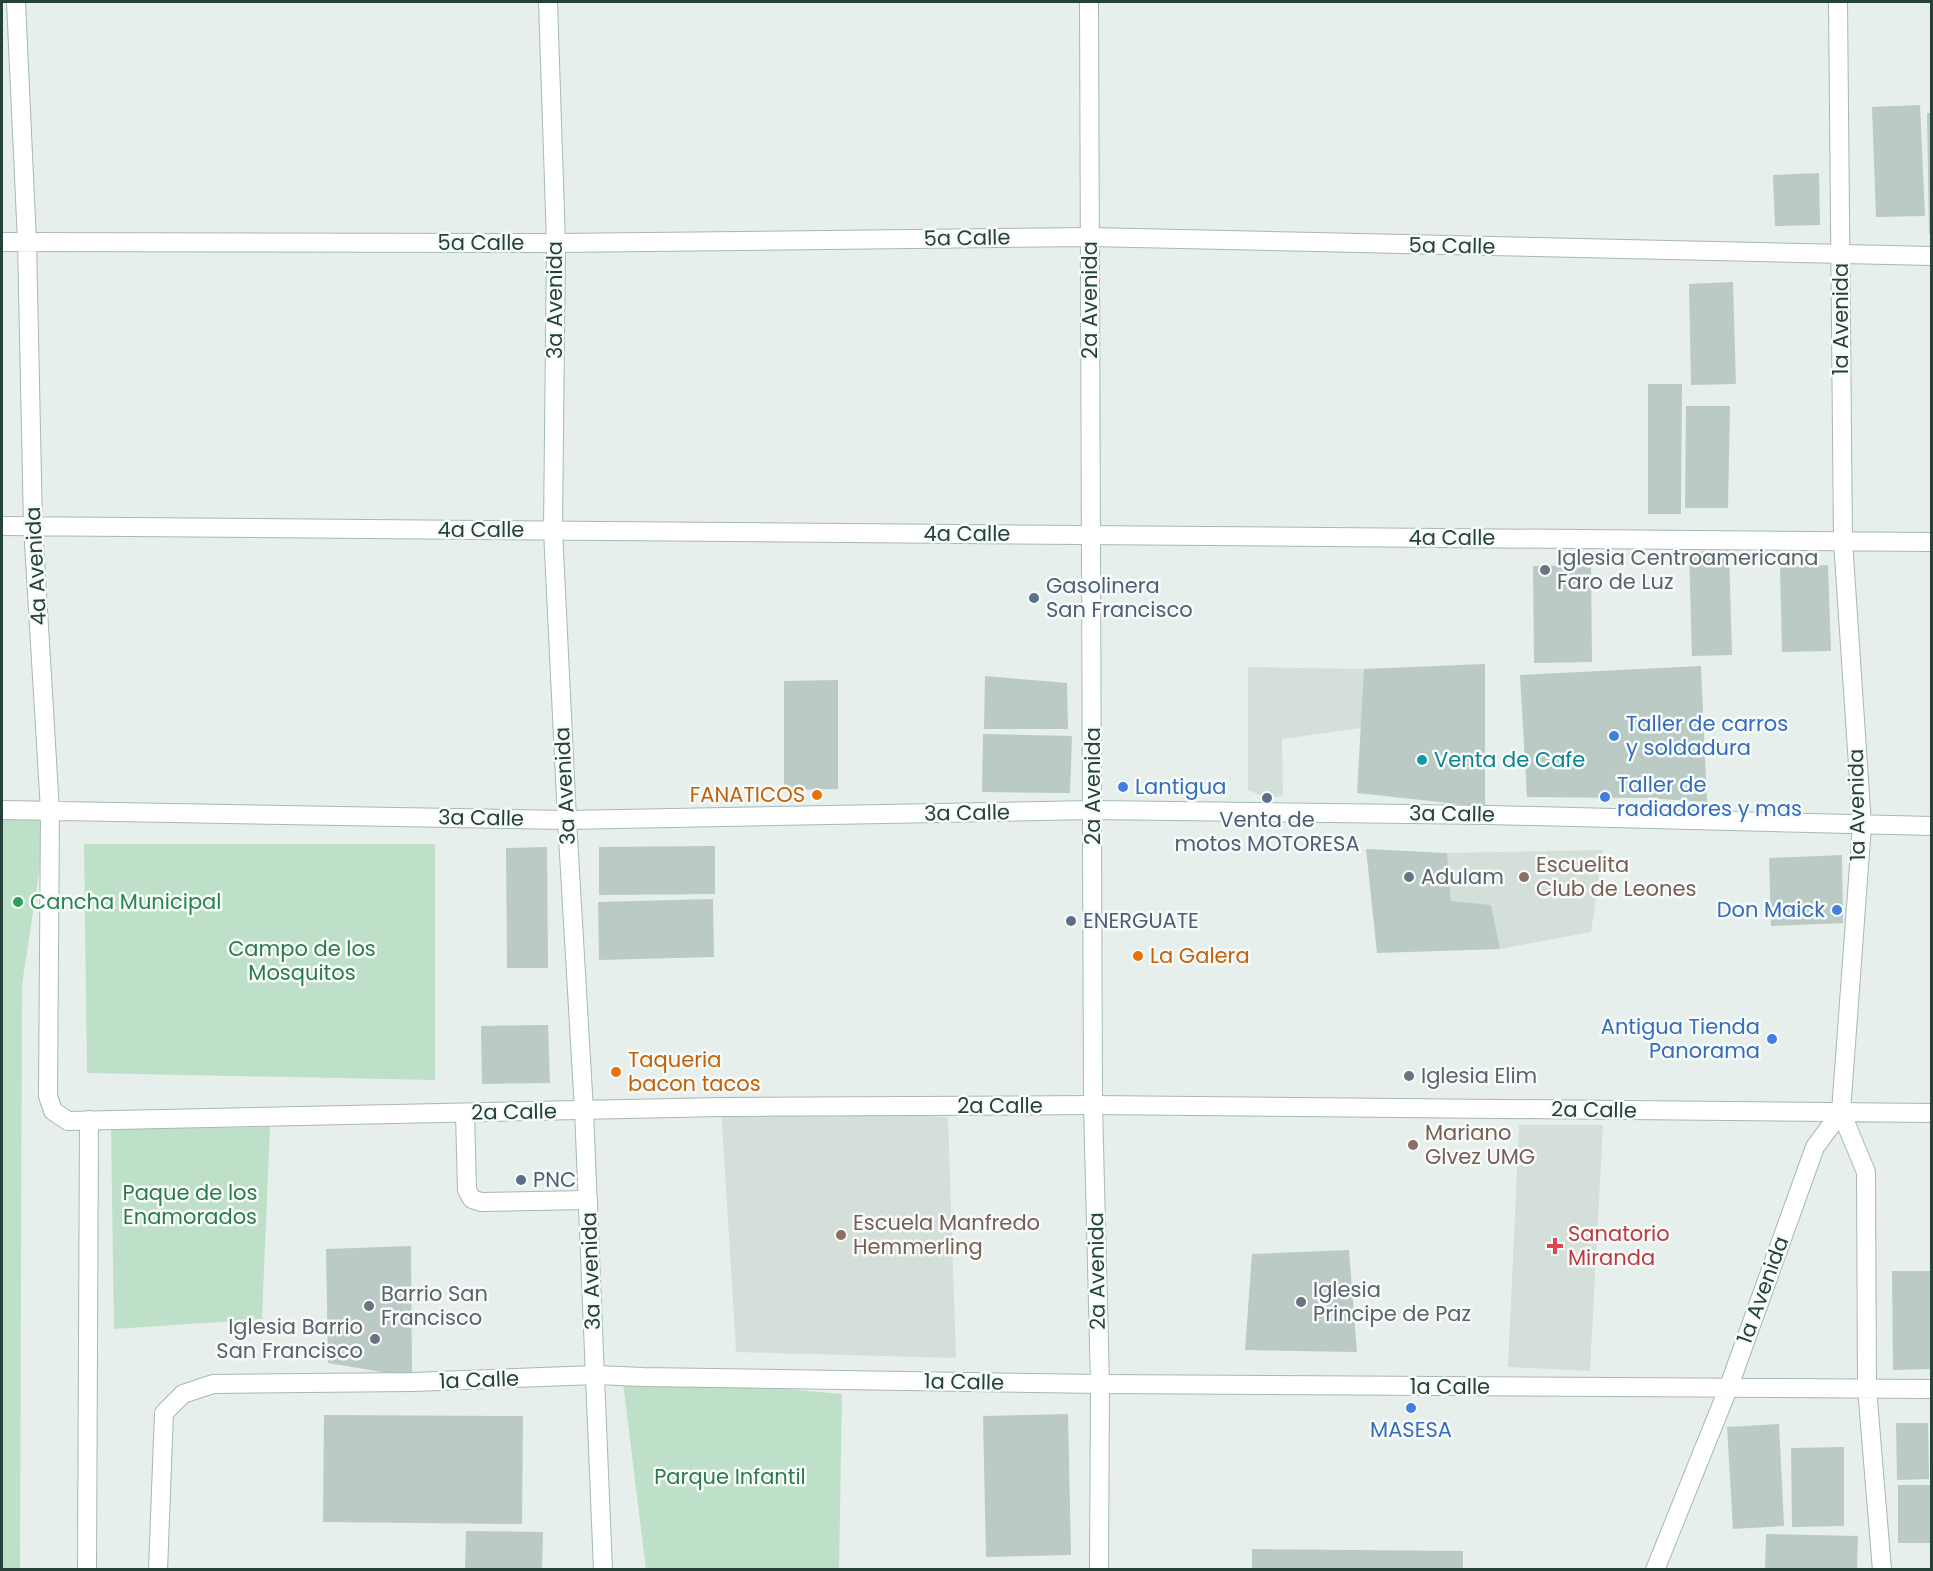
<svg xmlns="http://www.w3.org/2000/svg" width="1933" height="1571" viewBox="0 0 1933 1571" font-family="Poppins,sans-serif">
	<rect width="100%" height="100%" fill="#e6efeb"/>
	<path fill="#d4dfda" d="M 1248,667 L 1364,669 L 1361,728 L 1282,739 L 1283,796 L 1267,798 L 1248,790 Z
		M 1603,850 L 1591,932 L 1500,949 L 1451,901 L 1447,853 Z
		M 721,1107 L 948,1117 L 956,1358 L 736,1352 Z
		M 1519,1125 L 1603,1125 L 1590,1371 L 1508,1367 Z"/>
	<path fill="#bfe0c8" d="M 2,817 L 47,820 L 22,985 L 20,1569 L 2,1570 Z
		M 84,844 L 435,844 L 435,1080 L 87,1073 Z
		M 270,1127 L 262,1319 L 114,1329 L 111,1129 Z
		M 622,1375 L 842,1394 L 839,1569 L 646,1569 Z"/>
	<path fill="#bbcac4" d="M 1920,105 L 1925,216 L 1876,217 L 1872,107 Z
		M 1927,113 L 1932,113 L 1932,234 L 1929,234 Z
		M 1819,173 L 1820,225 L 1775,226 L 1773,175 Z
		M 1733,282 L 1736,384 L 1691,385 L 1689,284 Z
		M 1648,384 L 1682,384 L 1681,514 L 1648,514 Z
		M 1686,406 L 1730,406 L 1728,508 L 1685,508 Z
		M 1729,550 L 1732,655 L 1692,656 L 1689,552 Z
		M 1591,565 L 1592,662 L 1534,663 L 1533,566 Z
		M 1828,565 L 1831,651 L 1782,652 L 1780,567 Z
		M 1485,664 L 1485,807 L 1357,793 L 1364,669 Z
		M 1701,666 L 1707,802 L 1646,798 L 1527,797 L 1520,675 Z
		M 985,676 L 1067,683 L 1068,729 L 984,729 Z
		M 838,680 L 838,789 L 784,790 L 784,681 Z
		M 983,734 L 1072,736 L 1070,793 L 982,792 Z
		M 715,846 L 715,894 L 599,895 L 599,847 Z
		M 547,847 L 548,968 L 507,968 L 506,848 Z
		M 1366,849 L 1447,853 L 1451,901 L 1491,905 L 1500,949 L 1377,953 Z
		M 1842,855 L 1843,923 L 1771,926 L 1769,858 Z
		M 713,899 L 714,957 L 599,960 L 598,902 Z
		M 548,1025 L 550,1083 L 482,1084 L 481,1026 Z
		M 411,1246 L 412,1377 L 328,1363 L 326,1249 Z
		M 1349,1250 L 1357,1352 L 1245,1350 L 1252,1254 Z
		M 1892,1271 L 1932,1271 L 1932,1369 L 1893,1370 Z
		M 1068,1414 L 1071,1555 L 986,1557 L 983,1416 Z
		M 324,1415 L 523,1416 L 522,1524 L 323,1522 Z
		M 1896,1423 L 1928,1423 L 1929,1479 L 1897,1480 Z
		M 1779,1424 L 1784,1526 L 1733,1529 L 1727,1427 Z
		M 1844,1447 L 1844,1526 L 1792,1527 L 1791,1448 Z
		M 1898,1485 L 1932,1485 L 1932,1543 L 1898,1543 Z
		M 466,1531 L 543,1532 L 542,1570 L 465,1570 Z
		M 1766,1534 L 1858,1536 L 1857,1570 L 1765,1570 Z
		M 1252,1549 L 1463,1551 L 1463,1570 L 1252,1570 Z"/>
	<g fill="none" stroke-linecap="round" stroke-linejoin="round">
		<defs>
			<path id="lane" d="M 465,1113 L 467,1190 L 472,1199 L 481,1202 L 588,1200
				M 87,1570 L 89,1120"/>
			<path id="street" d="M 16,2 L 27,242 L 33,526 L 50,811 L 48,1096 L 53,1111 L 68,1121 L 721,1107 L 1093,1105 L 1932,1113
				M 2,242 L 556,243 L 1090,237 L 1932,256
				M 2,526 L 1932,542
				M 2,810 L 567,820
				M 1841,1112 L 1866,1172 L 1867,1388 L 1882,1570
				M 158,1570 L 164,1413 L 183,1394 L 213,1384 L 413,1382 L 596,1375 L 643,1377 L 1100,1384 L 1932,1389
				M 1655,1570 L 1728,1389 L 1815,1147 L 1841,1112 L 1862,825 L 1843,541 L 1838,2"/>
			<path id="secondary" d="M 548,2 L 556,243 L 553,530 L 567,820 L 584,1110 L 603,1570
				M 1089,2 L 1093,1105 L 1100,1384 L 1099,1570
				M 567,820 L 1093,810 L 1489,815 L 1932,826"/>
		</defs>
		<use href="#lane" stroke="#a8b8b2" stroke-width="20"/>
		<use href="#street" stroke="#a8b8b2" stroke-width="20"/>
		<use href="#secondary" stroke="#a4bbb3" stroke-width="20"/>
		<use href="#lane" stroke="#fff" stroke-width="18"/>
		<use href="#street" stroke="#fff" stroke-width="18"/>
		<use href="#secondary" stroke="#fff" stroke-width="18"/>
	</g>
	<g fill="#6b7280" stroke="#f7fbf9" stroke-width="2">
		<circle cx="1545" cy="570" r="6"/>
		<circle cx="1409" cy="877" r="6"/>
		<circle cx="1409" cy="1076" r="6"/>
		<circle cx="1301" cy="1302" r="6"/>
		<circle cx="369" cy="1306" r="6"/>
		<circle cx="375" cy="1339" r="6"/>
	</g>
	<g fill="#5c6f8a" stroke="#f7fbf9" stroke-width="2">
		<circle cx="1034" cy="598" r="6"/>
		<circle cx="1267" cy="798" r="6"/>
		<circle cx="1071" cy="921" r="6"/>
		<circle cx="521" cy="1180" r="6"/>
	</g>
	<g fill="#3f7fe0" stroke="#f7fbf9" stroke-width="2">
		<circle cx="1614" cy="736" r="6"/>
		<circle cx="1123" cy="787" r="6"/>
		<circle cx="1605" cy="797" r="6"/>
		<circle cx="1837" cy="910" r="6"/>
		<circle cx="1772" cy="1039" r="6"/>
		<circle cx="1411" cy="1408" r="6"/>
	</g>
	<circle fill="#0f9aa8" stroke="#f7fbf9" stroke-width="2" cx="1422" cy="760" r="6"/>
	<g fill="#e8710a" stroke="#f7fbf9" stroke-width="2">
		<circle cx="817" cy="795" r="6"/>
		<circle cx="1138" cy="956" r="6"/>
		<circle cx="616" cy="1072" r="6"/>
	</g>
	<g fill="#8d6e63" stroke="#f7fbf9" stroke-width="2">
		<circle cx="1524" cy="877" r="6"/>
		<circle cx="1413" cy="1145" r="6"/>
		<circle cx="841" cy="1235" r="6"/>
	</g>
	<circle fill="#2e9e5b" stroke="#f7fbf9" stroke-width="2" cx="18" cy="902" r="6"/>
	<path fill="#e0444e" stroke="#f7fbf9" stroke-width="2" d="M1552 1237h6v6h6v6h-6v6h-6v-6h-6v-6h6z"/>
	<g text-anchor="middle" stroke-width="5" stroke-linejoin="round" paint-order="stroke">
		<g font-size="21" fill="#24423a" stroke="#f7fbf9">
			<text transform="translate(967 238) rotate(-1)" y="7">5a Calle</text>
			<text x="481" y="250">5a Calle</text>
			<text transform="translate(1452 246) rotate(1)" y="7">5a Calle</text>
			<text transform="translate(555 300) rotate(-90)" y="7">3a Avenida</text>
			<text transform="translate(1090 300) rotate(-90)" y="7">2a Avenida</text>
			<text transform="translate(1841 319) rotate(-90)" y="7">1a Avenida</text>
			<text x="481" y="537">4a Calle</text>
			<text x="967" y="541">4a Calle</text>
			<text x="1452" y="545">4a Calle</text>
			<text transform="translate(36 566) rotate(-93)" y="7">4a Avenida</text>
			<text transform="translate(565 786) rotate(-93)" y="7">3a Avenida</text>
			<text transform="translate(1093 786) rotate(-90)" y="7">2a Avenida</text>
			<text transform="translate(1857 805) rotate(-91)" y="7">1a Avenida</text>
			<text transform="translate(967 813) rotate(-1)" y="7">3a Calle</text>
			<text transform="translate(1452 814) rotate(1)" y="7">3a Calle</text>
			<text transform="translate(481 818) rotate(1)" y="7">3a Calle</text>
			<text x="1000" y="1113">2a Calle</text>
			<text transform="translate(1594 1110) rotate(1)" y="7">2a Calle</text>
			<text transform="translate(514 1112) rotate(-1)" y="7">2a Calle</text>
			<text transform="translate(591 1271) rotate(-92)" y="7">3a Avenida</text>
			<text transform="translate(1097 1271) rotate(-91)" y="7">2a Avenida</text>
			<text transform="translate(1763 1290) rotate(-70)" y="7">1a Avenida</text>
			<text transform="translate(479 1380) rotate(-2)" y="7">1a Calle</text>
			<text transform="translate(964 1382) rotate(1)" y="7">1a Calle</text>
			<text x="1450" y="1394">1a Calle</text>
		</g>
		<g font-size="21" fill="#5b616d" stroke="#f7fbf9" text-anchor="start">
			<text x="1557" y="565">Iglesia Centroamericana<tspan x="1557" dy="24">Faro de Luz</tspan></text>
			<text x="1421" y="884">Adulam</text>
			<text x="1421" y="1083">Iglesia Elim</text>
			<text x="1313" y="1297">Iglesia<tspan x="1313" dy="24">Principe de Paz</tspan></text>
			<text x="381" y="1301">Barrio San<tspan x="381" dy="24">Francisco</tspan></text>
			<text x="363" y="1334" text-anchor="end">Iglesia Barrio<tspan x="363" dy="24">San Francisco</tspan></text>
		</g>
		<g font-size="21" fill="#4e5e75" stroke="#f7fbf9" text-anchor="start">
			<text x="1046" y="593">Gasolinera<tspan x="1046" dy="24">San Francisco</tspan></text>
			<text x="1267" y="827" text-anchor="middle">Venta de<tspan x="1267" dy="24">motos MOTORESA</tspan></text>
			<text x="1083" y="928">ENERGUATE</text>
			<text x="533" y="1187">PNC</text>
		</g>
		<g font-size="21" fill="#366cbe" stroke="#f7fbf9" text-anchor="start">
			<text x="1626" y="731">Taller de carros<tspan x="1626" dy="24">y soldadura</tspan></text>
			<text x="1617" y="792">Taller de<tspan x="1617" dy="24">radiadores y mas</tspan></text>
			<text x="1135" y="794">Lantigua</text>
			<text x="1825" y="917" text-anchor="end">Don Maick</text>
			<text x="1760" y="1034" text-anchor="end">Antigua Tienda<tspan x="1760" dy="24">Panorama</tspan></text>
			<text x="1411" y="1437" text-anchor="middle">MASESA</text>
		</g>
		<g font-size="21" fill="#0d838f" stroke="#f7fbf9" text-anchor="start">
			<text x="1434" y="767">Venta de Cafe</text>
		</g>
		<g font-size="21" fill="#c56008" stroke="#f7fbf9" text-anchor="start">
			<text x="805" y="802" text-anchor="end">FANATICOS</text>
			<text x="1150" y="963">La Galera</text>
			<text x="628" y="1067">Taqueria<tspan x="628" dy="24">bacon tacos</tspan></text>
		</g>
		<g font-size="21" fill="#785e54" stroke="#f7fbf9" text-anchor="start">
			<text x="1536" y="872">Escuelita<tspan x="1536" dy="24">Club de Leones</tspan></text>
			<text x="1425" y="1140">Mariano<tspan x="1425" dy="24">Glvez UMG</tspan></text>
			<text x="853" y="1230">Escuela Manfredo<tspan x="853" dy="24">Hemmerling</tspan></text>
		</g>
		<g font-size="21" fill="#27864d" stroke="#f7fbf9" text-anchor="start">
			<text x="30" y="909">Cancha Municipal</text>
		</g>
		<g font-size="21" fill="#2d7a4b" stroke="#f7fbf9">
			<text x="302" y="956">Campo de los<tspan x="302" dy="24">Mosquitos</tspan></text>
			<text x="190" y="1200">Paque de los<tspan x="190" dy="24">Enamorados</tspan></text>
			<text x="730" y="1484">Parque Infantil</text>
		</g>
		<g font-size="21" fill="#be3a42" stroke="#f7fbf9" text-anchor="start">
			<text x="1568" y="1241">Sanatorio<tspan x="1568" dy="24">Miranda</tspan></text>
		</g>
	</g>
	<rect width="1933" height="1571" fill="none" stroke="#24423a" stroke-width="6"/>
</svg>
